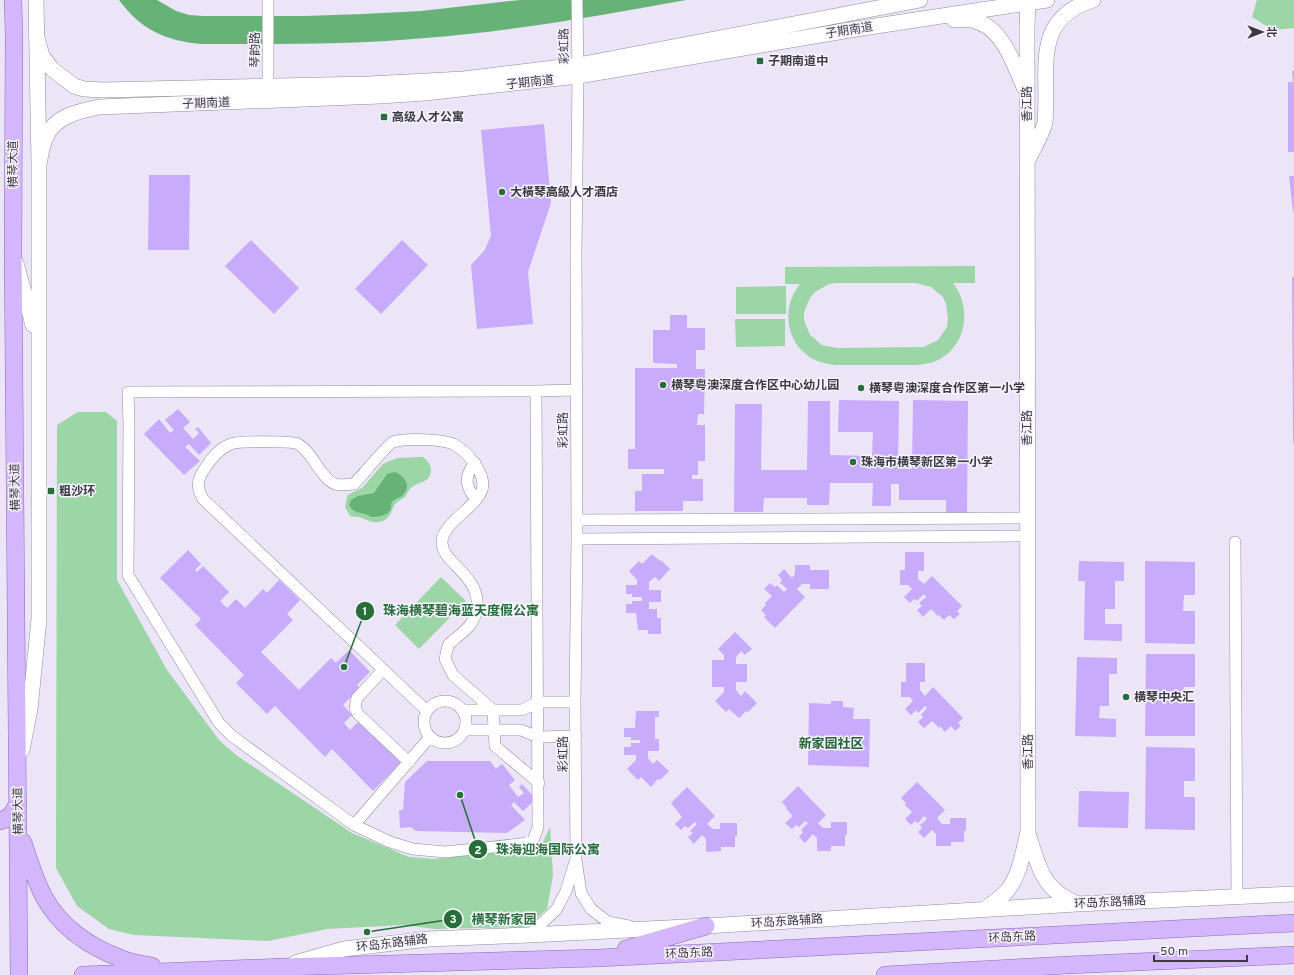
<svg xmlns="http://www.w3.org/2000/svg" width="1294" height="975" viewBox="0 0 1294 975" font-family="Overpass,'Noto Sans SC',sans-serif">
	<rect width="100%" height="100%" fill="#ebe5f7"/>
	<path fill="#9cd5a6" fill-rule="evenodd" d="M 1257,0 L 1294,0 L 1294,28 L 1273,30 L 1252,17 Z
		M 975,266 L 975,283 L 953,283 C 972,307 967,346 938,360 C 932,363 925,364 917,365 L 836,365 C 828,364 822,363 815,360 C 786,346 780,308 800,284 L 785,284 L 785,267 ZM 836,283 L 916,283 L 931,287 L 943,297 L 946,304 L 948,319 L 947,327 L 938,340 L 924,347 L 837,348 L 822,345 L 810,335 L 804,320 L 804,312 L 810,298 L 815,292 L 829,284 Z
		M 786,286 L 786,314 L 736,314 L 736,287 Z
		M 735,319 L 785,319 L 785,346 L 736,347 Z
		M 78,412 L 106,412 L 117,421 L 117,580 L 167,670 L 219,740 L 236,755 L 352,833 L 409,857 L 434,859 L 533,848 L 543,842 L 550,827 L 553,875 L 547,909 L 526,927 L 436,929 L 402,925 L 327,929 L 268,941 L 134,935 L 109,929 L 77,906 L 56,868 L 57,425 Z
		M 423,457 C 429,462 433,467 430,475 C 427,484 415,482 410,489 C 408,491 407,494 405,497 C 402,499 398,501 395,504 C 391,511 391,517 383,521 C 375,524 369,521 362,518 C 358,516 354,517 350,516 L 345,507 L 347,497 L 349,494 L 362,488 L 383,464 L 397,458 Z
		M 441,577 L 466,601 L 419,649 L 395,625 Z"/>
	<path fill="#67b377" d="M 119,0 L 157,0 L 176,11 L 189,15 L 202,16 L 305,16 L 363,14 L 421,11 L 520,0 L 686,0 C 599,16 513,31 425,38 C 351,45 276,44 201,44 C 166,41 140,29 119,0 Z
		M 395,472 C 404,476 412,485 403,495 C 400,498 395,498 392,502 C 389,506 392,503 391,508 C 389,516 378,517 371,517 C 363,511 353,515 349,505 L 351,500 L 358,496 L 374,493 L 387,474 Z"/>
	<path fill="#c9abfc" d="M 1292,71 L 1294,71 L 1294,152 L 1288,152 L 1288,82 L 1293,82 Z
		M 544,124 L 551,203 L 528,272 L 533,324 L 477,329 L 471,265 L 484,251 L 491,236 L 481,130 Z
		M 149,175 L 190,175 L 189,250 L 148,250 Z
		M 1289,176 L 1294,176 L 1294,212 L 1293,212 Z
		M 251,240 L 299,288 L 274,314 L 225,266 Z
		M 402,240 L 428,265 L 381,314 L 355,289 Z
		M 1292,277 L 1294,277 L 1294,444 L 1293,444 Z
		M 670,315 L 687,315 L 687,328 L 705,328 L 705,350 L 696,350 L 696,369 L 705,369 L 704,414 L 698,414 L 697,425 L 705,425 L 705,461 L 698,461 L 698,475 L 692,475 L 692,479 L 703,479 L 703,501 L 683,501 L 683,511 L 635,511 L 635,491 L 642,491 L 642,474 L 664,474 L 664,469 L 628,469 L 628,449 L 635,449 L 635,368 L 677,368 L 677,364 L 653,363 L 653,330 L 670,330 Z
		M 839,400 L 899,401 L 898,468 L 912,469 L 913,400 L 968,401 L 967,515 L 946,515 L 946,500 L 899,500 L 899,484 L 891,484 L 891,506 L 872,506 L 873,483 L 830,483 L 829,505 L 807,505 L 807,498 L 764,498 L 763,512 L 734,512 L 735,404 L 762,404 L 761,470 L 807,470 L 808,401 L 830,401 L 830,455 L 872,456 L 873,432 L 838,432 Z
		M 178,409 L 190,422 L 183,428 L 193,439 L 199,433 L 195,429 L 198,427 L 211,443 L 199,455 L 189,444 L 185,447 L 200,461 L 184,475 L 144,434 L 159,419 L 170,433 L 174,430 L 165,420 Z
		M 188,550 L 201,564 L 195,570 L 197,572 L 203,566 L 229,592 L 220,601 L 227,608 L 236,599 L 245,608 L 263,589 L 267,593 L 279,580 L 300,600 L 287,614 L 293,620 L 261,652 L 299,690 L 331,658 L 336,663 L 349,650 L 370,672 L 357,685 L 360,688 L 343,705 L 352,715 L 344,723 L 350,730 L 359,721 L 401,763 L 373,791 L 332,749 L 325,757 L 275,706 L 267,714 L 236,683 L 244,675 L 195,625 L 201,619 L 160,578 Z
		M 905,552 L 924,552 L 924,571 L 918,571 L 918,579 L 924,584 L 932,576 L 962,606 L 957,611 L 960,614 L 954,619 L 949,615 L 944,620 L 939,615 L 938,616 L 931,609 L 923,617 L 917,610 L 922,606 L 919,603 L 926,597 L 924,594 L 917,601 L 914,599 L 910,603 L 904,597 L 912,589 L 908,585 L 900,585 L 900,570 L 905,570 Z
		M 652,554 L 660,561 L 661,560 L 670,569 L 659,581 L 655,577 L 649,582 L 649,590 L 661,590 L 661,602 L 649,602 L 649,609 L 657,609 L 657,618 L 661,618 L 661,634 L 648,634 L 648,630 L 638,630 L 636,613 L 626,613 L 626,604 L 632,604 L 632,601 L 642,601 L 642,597 L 632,597 L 632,594 L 626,594 L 626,585 L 637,585 L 637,580 L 629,571 L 639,561 L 642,564 Z
		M 1079,561 L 1124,562 L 1124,581 L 1115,581 L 1115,609 L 1105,609 L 1105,624 L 1122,624 L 1122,641 L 1084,640 L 1085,581 L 1078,581 Z
		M 1145,561 L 1195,562 L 1195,595 L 1184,595 L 1183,611 L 1195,611 L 1195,644 L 1145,643 Z
		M 795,565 L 810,565 L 810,570 L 829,570 L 829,589 L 810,589 L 810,584 L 802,584 L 797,589 L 805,597 L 775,628 L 764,617 L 766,615 L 761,610 L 766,605 L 765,603 L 772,596 L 764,589 L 770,583 L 775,587 L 777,585 L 784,592 L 787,589 L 780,583 L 782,580 L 778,575 L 784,569 L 792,578 L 795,574 Z
		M 735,632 L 752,649 L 745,655 L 741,651 L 736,657 L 736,664 L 747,664 L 747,682 L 736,682 L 736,690 L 741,696 L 745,691 L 757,703 L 748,712 L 746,711 L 739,718 L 729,709 L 726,712 L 715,701 L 724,692 L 724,687 L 712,687 L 712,660 L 724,660 L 724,655 L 718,649 Z
		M 1146,654 L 1195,654 L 1195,687 L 1184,687 L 1184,703 L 1195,703 L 1195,736 L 1145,736 Z
		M 1077,657 L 1117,658 L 1117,674 L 1109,674 L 1109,706 L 1100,706 L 1099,718 L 1116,719 L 1116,737 L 1075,736 Z
		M 906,663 L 925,663 L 925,682 L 920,682 L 920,690 L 925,696 L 933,687 L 963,718 L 958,723 L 961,726 L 955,731 L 951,726 L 945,732 L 940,726 L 939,728 L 932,721 L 924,728 L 918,722 L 923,717 L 921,715 L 927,708 L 925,706 L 918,713 L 916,710 L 911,715 L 905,709 L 913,701 L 910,697 L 901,697 L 901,682 L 906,682 Z
		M 831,701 L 843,701 L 843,707 L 854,708 L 853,719 L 870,719 L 869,767 L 808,765 L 809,703 L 831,704 Z
		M 636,711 L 659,711 L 659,717 L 655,717 L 655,739 L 659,739 L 659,751 L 648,751 L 648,758 L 653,764 L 657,760 L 669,771 L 660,780 L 658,779 L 651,787 L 641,777 L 638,780 L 627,769 L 636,760 L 636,755 L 624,755 L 624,747 L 631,747 L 631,743 L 640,743 L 640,740 L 631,740 L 631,737 L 624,737 L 624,728 L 635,728 Z
		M 1146,747 L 1195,748 L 1195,781 L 1184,781 L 1184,797 L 1195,797 L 1195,830 L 1145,829 Z
		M 427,761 L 490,761 L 496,769 L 502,764 L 515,780 L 509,785 L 518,797 L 524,793 L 519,787 L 522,784 L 536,799 L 523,811 L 514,802 L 511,805 L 525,820 L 507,833 L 416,831 L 411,827 L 400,828 L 399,810 L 403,810 L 405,782 Z
		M 917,782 L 945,810 L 937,818 L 942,824 L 950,824 L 950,818 L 966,818 L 966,831 L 964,831 L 964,842 L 951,842 L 951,846 L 936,846 L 936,834 L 932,830 L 924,838 L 918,832 L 922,828 L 920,825 L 927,819 L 924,816 L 918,823 L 915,821 L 911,825 L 905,819 L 912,812 L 905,805 L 906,803 L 901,798 Z
		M 798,786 L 826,815 L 818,823 L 823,828 L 831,828 L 831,822 L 847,822 L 847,835 L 845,835 L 845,846 L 831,846 L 831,851 L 817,851 L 817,838 L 813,834 L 805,843 L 799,837 L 803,832 L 801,830 L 808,823 L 805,821 L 799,827 L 796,825 L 792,829 L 785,823 L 793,816 L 786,809 L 787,808 L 782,802 Z
		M 687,787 L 715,816 L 707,824 L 713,829 L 720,829 L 720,823 L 737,823 L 737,836 L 735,836 L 735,847 L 721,847 L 721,851 L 706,852 L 706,839 L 702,835 L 694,844 L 688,837 L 693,833 L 690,831 L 697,824 L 695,822 L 688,828 L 685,826 L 681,830 L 675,824 L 682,817 L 671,803 Z
		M 1079,791 L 1129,792 L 1128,828 L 1078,827 Z"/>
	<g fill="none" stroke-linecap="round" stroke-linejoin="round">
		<defs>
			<path id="street" d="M 268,0 L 268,94
				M 577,0 L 578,76 L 576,251 L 577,539 L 575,702 L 576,860 L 581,893 L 591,909 L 608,922 L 629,926
				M 536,391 L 538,827 L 533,841 L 521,844 L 445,852 L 413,849 L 390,842 L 354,825 L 232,736 L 219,723 L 128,575 L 129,423 L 128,392 L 536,391 L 576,390
				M 475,463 C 463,477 466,487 476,500
				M 577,520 L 1028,518
				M 577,539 L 1028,536
				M 1235,542 L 1237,897
				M 383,670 L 357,698 L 355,708 L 358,714 L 409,762
				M424 722a21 21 0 1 1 42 0a21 21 0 1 1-42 0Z
				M 462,710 L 522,710 L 538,702 L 575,702
				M 427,711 L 203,499 C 196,487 197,480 205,468 C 211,459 219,448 231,444 C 237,441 293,441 298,444 C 313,452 320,478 335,484 C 341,486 348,484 354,484 C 361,477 388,444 393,442 C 405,438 442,439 453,444 C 467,451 487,474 482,490 C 474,510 443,522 442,542 C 441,564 485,576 476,613 C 473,624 465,631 456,638 C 454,640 451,642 449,644 C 447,648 446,655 445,659 L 453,675 L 493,710 L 495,746 L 539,783
				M 465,730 L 521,730 L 538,737 L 576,736
				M 354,825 L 430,737
				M 529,935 L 556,910 L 566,891 L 575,862"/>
			<path id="secondary" d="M 954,20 C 998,13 1010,56 1024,87
				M 36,34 L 42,56 L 52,69 L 74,86 L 84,89 L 103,90 L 369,84 L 464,79 L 578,65 L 920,0
				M 1029,158 C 1033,149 1044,131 1045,122 C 1050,71 1030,20 1093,0
				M 39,164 C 41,155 42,145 46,137 C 55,116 79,111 99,107 L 380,96 L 425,93 L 578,76 L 856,29 L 1047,0
				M 16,263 L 33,325
				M 22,750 L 30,709 L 39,619 L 39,164 L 36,0
				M 1028,833 C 1038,865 1042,890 1076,903
				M 985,909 C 992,903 1001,898 1007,891 C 1020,875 1023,852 1028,832 L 1027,27 L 1028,0
				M 295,963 L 344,949 L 428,939 L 529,935 L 706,926 L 1077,904 L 1294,894"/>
			<path id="primary" d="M 13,0 L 14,36 L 13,250 L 19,975
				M 0,821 C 11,818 13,812 18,803
				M 23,842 C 29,861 35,880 44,897 C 61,928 90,947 122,959 C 131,963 142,964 152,966
				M 626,949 L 706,926
				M 83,975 L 283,967 L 598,958 L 1294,923
				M 885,975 L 1068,965 L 1294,955"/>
		</defs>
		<use href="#street" stroke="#908b9b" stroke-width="12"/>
		<use href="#secondary" stroke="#908b9b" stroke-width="16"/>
		<use href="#primary" stroke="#8b6bb9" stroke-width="18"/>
		<use href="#street" stroke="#fff" stroke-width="11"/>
		<use href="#secondary" stroke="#fff" stroke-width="15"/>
		<use href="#primary" stroke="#d3b6fc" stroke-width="17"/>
	</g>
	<g fill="#276e3a" stroke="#f7f4ff" stroke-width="1.5">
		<rect x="756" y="57" width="8" height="8" rx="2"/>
		<rect x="380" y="113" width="8" height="8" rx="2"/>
		<circle cx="502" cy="192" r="4"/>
		<circle cx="663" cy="385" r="4"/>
		<circle cx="861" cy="388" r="4"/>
		<circle cx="853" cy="462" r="4"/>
		<rect x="47" y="487" width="8" height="8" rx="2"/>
		<circle cx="1126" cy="697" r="4"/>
	</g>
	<g text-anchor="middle" stroke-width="3" stroke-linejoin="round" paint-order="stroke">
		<g font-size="12" fill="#3c3a41" stroke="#f7f4ff">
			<text transform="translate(849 30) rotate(-9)" y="4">子期南道</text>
			<text transform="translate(564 46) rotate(-91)" y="4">彩虹路</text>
			<text transform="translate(255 50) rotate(-90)" y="4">琴韵路</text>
			<text transform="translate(530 82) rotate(-6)" y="4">子期南道</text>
			<text transform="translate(206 103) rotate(-2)" y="4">子期南道</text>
			<text transform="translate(1027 104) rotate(-90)" y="4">香江路</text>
			<text transform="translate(13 164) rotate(-90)" y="4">横琴大道</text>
			<text transform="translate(1027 428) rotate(-90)" y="4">香江路</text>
			<text transform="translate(563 430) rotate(-90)" y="4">彩虹路</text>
			<text transform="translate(15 487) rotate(-91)" y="4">横琴大道</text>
			<text transform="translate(1028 752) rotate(-90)" y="4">香江路</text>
			<text transform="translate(563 754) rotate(-90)" y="4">彩虹路</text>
			<text transform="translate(18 811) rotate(-91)" y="4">横琴大道</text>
			<text transform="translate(1110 902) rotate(-3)" y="4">环岛东路辅路</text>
			<text transform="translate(787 921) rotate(-4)" y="4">环岛东路辅路</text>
			<text transform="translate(1012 937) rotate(-3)" y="4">环岛东路</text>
			<text transform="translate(392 943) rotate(-7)" y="4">环岛东路辅路</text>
			<text transform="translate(689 953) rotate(-3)" y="4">环岛东路</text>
		</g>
		<g font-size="12" font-weight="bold" fill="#3c3a41" stroke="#f7f4ff" text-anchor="start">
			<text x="768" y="65">子期南道中</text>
			<text x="392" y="121">高级人才公寓</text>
			<text x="510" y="196">大橫琴高級人才酒店</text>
			<text x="671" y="389">横琴粤澳深度合作区中心幼儿园</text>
			<text x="869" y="392">横琴粤澳深度合作区第一小学</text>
			<text x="861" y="466">珠海市横琴新区第一小学</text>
			<text x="59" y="495">粗沙环</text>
			<text x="1134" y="701">横琴中央汇</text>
		</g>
		<g font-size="13" font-weight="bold" fill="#226233" stroke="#f7f4ff">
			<text x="831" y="748">新家园社区</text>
		</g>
	</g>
	<path fill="none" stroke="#276e3a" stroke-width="1.5" d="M344 667L365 611M460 795L478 849M367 932L453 919"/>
	<g fill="#276e3a" stroke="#f7f4ff" stroke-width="1.5">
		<circle cx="344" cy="667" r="4"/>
		<circle cx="460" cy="795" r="4"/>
		<circle cx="367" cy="932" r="4"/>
		<circle cx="365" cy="611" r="10"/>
		<circle cx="478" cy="849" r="10"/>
		<circle cx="453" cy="919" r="10"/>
	</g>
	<g font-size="12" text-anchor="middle" font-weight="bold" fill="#fff">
		<text x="365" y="615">1</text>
		<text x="478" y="854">2</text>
		<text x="453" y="923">3</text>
	</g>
	<g font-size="13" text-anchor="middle" font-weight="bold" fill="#276e3a" stroke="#f7f4ff" stroke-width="3" stroke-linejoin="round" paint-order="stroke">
		<text x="461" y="615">珠海横琴碧海蓝天度假公寓</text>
		<text x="548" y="854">珠海迎海国际公寓</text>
		<text x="504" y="924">横琴新家园</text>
	</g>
	<g transform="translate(1262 32) rotate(90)" stroke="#f7f4ff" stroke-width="3" paint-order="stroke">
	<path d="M0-3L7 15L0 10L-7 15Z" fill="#3c3a41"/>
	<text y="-6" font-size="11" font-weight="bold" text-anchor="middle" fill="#3c3a41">北</text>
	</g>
	<path d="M1154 955v6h93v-6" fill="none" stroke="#3c3a41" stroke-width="2"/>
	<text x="1160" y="955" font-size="12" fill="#3c3a41" stroke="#f7f4ff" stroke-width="3" paint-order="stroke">50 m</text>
</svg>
